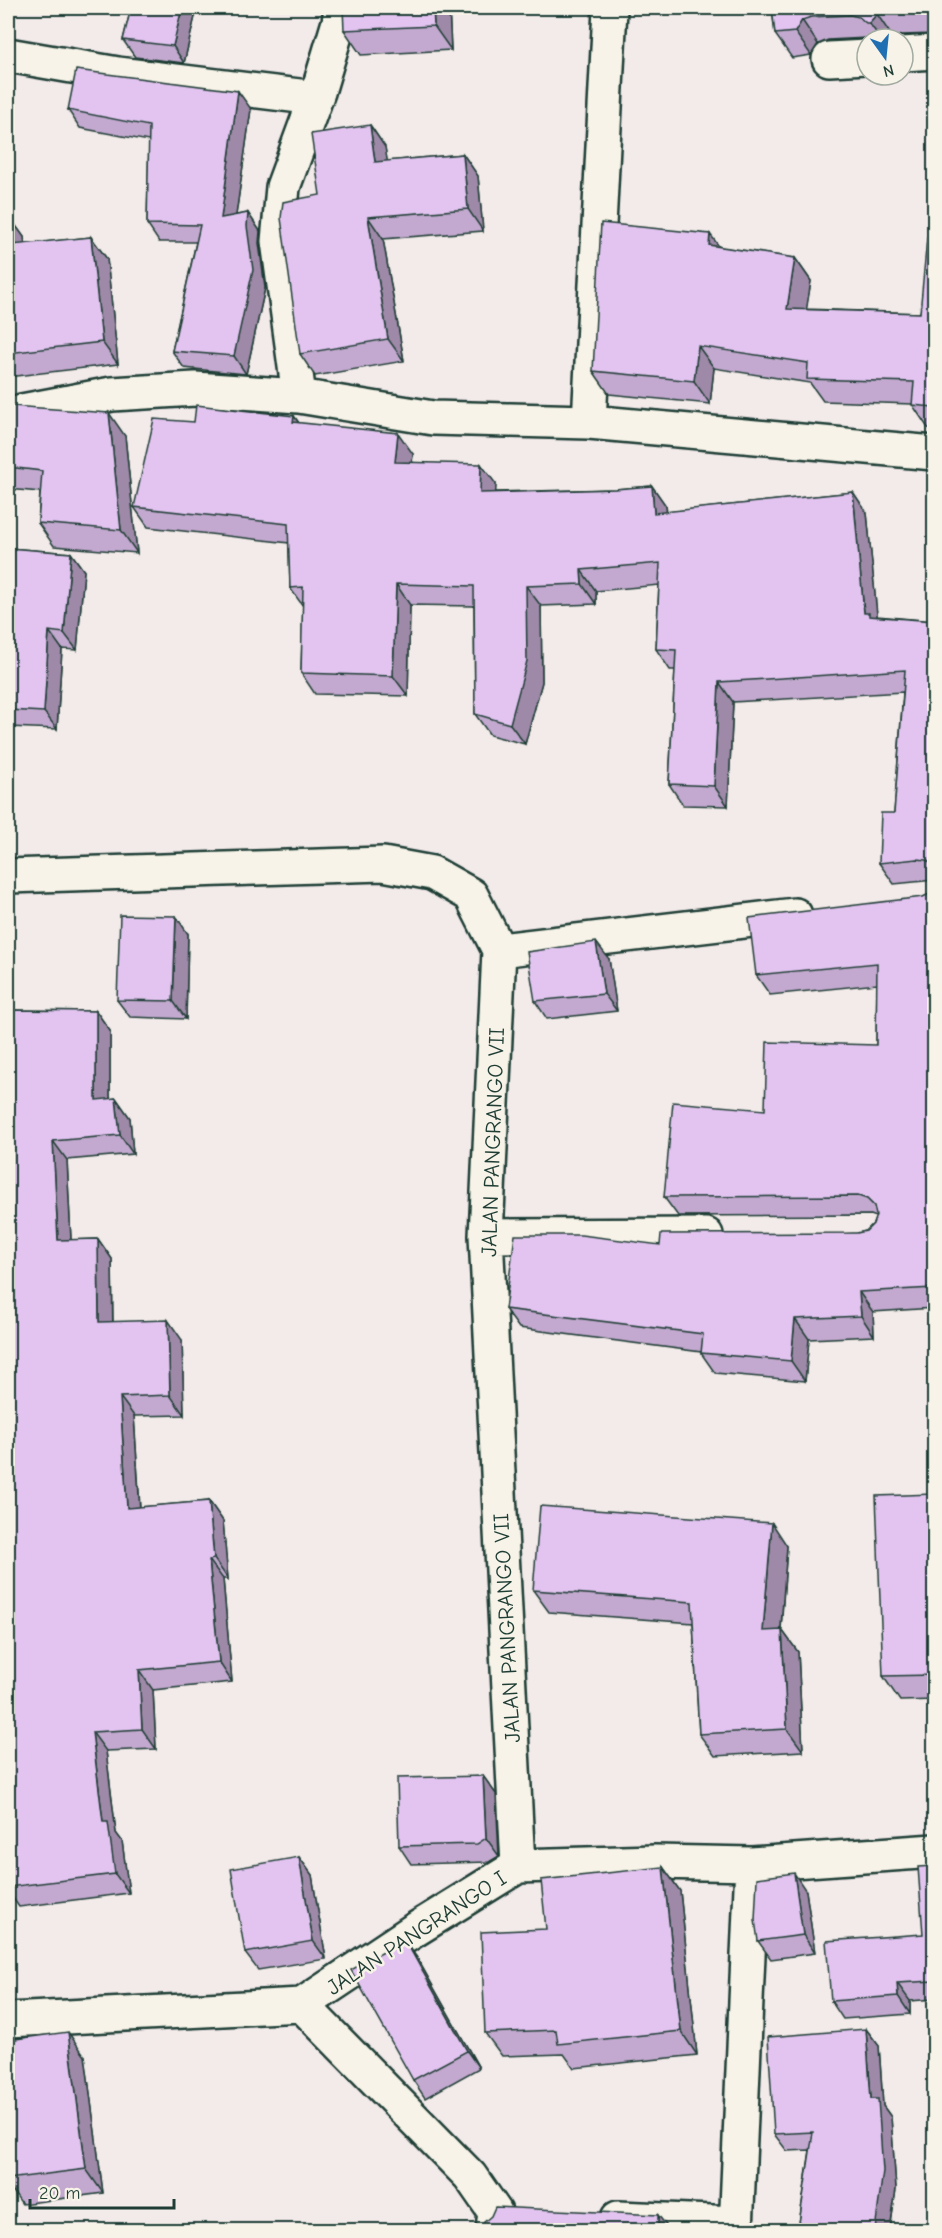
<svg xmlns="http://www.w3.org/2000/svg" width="942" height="2238" viewBox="0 0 942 2238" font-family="'Comic Neue',sans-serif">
	<rect width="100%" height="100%" fill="#f3eaea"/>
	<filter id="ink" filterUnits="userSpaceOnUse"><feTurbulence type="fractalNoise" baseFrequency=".0167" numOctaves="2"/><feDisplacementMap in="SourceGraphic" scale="12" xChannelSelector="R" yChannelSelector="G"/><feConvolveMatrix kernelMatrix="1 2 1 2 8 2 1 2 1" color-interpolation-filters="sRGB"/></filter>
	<g filter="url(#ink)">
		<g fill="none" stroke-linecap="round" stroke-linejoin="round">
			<defs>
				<path id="street" d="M 903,54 L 934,52
					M 8,55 L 118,74 L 316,98
					M 829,59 L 867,57
					M 299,396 L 278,241 L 283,187 L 318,92 L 339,22 L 341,8
					M 8,417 L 22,411 L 112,394 L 195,389 L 299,396 L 433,418 L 589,422 L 934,453
					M 589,422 L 610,9
					M 8,876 L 383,864 L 432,873 L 471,895 L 499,950 L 486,1236 L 518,1866
					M 499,950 L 795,915
					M 486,1236 L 706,1235
					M 302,2005 L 470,2176 L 495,2212 L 493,2230
					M 8,2020 L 302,2005 L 413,1931 L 518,1866 L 655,1862 L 752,1864 L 934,1851
					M 618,2218 L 736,2223
					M 736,2230 L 752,1864"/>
			</defs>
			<use href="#street" stroke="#1f3d34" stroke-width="38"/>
			<use href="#street" stroke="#f7f3e8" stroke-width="33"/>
		</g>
		<path fill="#c3a9cf" stroke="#1f3d34" stroke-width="1.5" d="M 131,8 L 197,8 L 184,63 L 135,57 L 123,40 Z
			M 449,8 L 451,50 L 361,55 L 344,30 Z
			M 772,8 L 934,8 L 934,34 L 902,35 L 892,39 L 867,38 L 828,40 L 818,44 L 811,55 L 792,58 L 775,34 Z
			M 251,109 L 236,215 L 248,213 L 260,231 L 259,243 L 265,288 L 246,374 L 184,368 L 172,351 L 196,242 L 159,242 L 147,224 L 149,141 L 80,128 L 68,110 Z
			M 370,125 L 385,147 L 387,161 L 463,154 L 478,176 L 483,231 L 383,239 L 404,361 L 315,376 L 300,354 L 320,195 Z
			M 8,215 L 24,237 L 25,244 L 91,237 L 107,259 L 118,364 L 8,377 Z
			M 934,239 L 934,429 L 928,428 L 912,404 L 823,401 L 810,383 L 714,368 L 710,404 L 609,394 L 593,371 L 719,247 L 795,258 L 811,281 L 806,309 L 920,313 Z
			M 8,407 L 125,436 L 137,553 L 54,546 L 38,523 L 40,492 L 8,489 Z
			M 294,416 L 299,423 L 413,454 L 412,462 L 496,484 L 495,492 L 615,489 L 652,486 L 666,506 L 667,512 L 853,492 L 867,513 L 877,616 L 934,621 L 934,880 L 894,884 L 879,863 L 894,813 L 903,692 L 733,702 L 728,806 L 683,805 L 669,784 L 675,670 L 670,670 L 656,649 L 659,585 L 596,591 L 596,604 L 541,606 L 542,682 L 525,744 L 490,735 L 475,714 L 474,606 L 410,605 L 408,696 L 315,694 L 301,673 L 303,606 L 290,588 L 289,543 L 148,527 L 134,507 L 194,422 Z
			M 8,548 L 71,553 L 84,571 L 77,650 L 62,649 L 57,729 L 8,727 Z
			M 934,888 L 934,1308 L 873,1312 L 874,1336 L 809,1339 L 805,1381 L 715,1373 L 701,1353 L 701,1352 L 519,1328 L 505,1309 L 660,1245 L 857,1233 L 866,1231 L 873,1224 L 876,1217 L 871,1215 L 678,1216 L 664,1197 L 765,1110 L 876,1045 L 877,984 L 770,995 L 756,975 L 932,893 Z
			M 188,934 L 186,1019 L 130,1017 L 117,1000 Z
			M 609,959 L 617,1011 L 547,1019 L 535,1001 Z
			M 8,1010 L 96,1011 L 110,1031 L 110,1099 L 116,1098 L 130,1118 L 133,1154 L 67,1160 L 71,1240 L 98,1239 L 112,1259 L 113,1322 L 182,1340 L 184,1415 L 134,1416 L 140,1507 L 209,1501 L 223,1521 L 228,1579 L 223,1579 L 232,1682 L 153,1690 L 156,1749 L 106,1751 L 116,1833 L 122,1841 L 129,1893 L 19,1907 L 8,1891 Z
			M 934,1494 L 934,1700 L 900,1701 L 883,1676 Z
			M 787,1546 L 781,1630 L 782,1630 L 798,1652 L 803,1751 L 715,1756 L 699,1734 L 693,1623 L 549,1612 L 533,1590 Z
			M 483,1776 L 496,1794 L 499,1856 L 489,1862 L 411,1864 L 399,1846 Z
			M 299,1857 L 312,1875 L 326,1959 L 258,1970 L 245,1953 Z
			M 934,1866 L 934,1999 L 910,2001 L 910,2014 L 843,2019 L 831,2001 L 923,1934 Z
			M 663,1867 L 680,1891 L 697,2055 L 574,2068 L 564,2054 L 502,2056 L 485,2033 L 546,1929 Z
			M 806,1891 L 815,1953 L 771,1959 L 758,1941 Z
			M 417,1958 L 479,2068 L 425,2098 L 413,2080 Z
			M 866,2029 L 879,2046 L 883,2106 L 891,2117 L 896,2189 L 890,2230 L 798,2230 L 810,2150 L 787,2151 L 774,2134 Z
			M 8,2040 L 85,2056 L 103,2193 L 22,2204 L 8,2184 Z"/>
		<path fill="#9f89a9" stroke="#1f3d34" stroke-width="1.5" d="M 182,8 L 197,8 L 184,63 L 173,46 Z
			M 433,8 L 449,8 L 451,50 L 434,26 Z
			M 877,14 L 893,38 L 892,39 L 881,39 L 869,23 Z
			M 802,20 L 818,44 L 811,55 L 795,32 Z
			M 238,91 L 251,109 L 233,236 L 221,218 Z
			M 370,125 L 385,147 L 391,184 L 375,162 Z
			M 463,154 L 478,176 L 483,231 L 468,209 Z
			M 248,213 L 260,231 L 259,243 L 265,288 L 246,374 L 234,356 Z
			M 8,215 L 24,237 L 27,267 L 12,245 Z
			M 368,217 L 383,239 L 404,361 L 388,339 Z
			M 710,234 L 726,256 L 709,245 Z
			M 91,237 L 107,259 L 118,364 L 102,342 Z
			M 795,258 L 811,281 L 803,331 L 787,309 Z
			M 698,346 L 714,368 L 710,404 L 694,381 Z
			M 109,413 L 125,436 L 137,553 L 121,530 Z
			M 294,416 L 308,436 L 293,422 Z
			M 398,433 L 413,454 L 410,482 L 395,462 Z
			M 481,464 L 496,484 L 495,513 L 480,493 Z
			M 652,486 L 666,506 L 668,534 L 654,513 Z
			M 853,492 L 867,513 L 878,625 L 864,613 Z
			M 71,553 L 84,571 L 77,650 L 64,633 Z
			M 581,570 L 596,591 L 596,604 L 582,584 Z
			M 396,584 L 410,605 L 408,696 L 393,676 Z
			M 526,586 L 541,606 L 542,682 L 525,744 L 510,724 Z
			M 49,631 L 62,649 L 57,729 L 44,712 Z
			M 719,682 L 733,702 L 728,806 L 714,786 Z
			M 176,916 L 188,934 L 186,1019 L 173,1001 Z
			M 596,942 L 609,959 L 617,1011 L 604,994 Z
			M 96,1011 L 110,1031 L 110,1120 L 96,1100 Z
			M 116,1098 L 130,1118 L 133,1154 L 120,1135 Z
			M 53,1141 L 67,1160 L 72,1260 L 58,1240 Z
			M 98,1239 L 112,1259 L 113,1342 L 99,1322 Z
			M 859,1292 L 873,1312 L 874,1336 L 861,1316 Z
			M 795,1319 L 809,1339 L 805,1381 L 791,1361 Z
			M 168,1320 L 182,1340 L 184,1415 L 170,1395 Z
			M 120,1397 L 134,1416 L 141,1528 L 127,1508 Z
			M 209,1501 L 223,1521 L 228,1579 L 214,1559 Z
			M 772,1523 L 787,1546 L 779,1653 L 763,1631 Z
			M 209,1560 L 223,1579 L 232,1682 L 219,1662 Z
			M 782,1630 L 798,1652 L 803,1751 L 787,1729 Z
			M 139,1670 L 153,1690 L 156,1749 L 142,1729 Z
			M 92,1732 L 106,1751 L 116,1833 L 122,1841 L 129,1893 L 115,1874 L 103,1822 Z
			M 483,1776 L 496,1794 L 499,1856 L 486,1838 Z
			M 299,1857 L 312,1875 L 326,1959 L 313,1941 Z
			M 663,1867 L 680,1891 L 697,2055 L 681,2031 Z
			M 794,1873 L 806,1891 L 815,1953 L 803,1935 Z
			M 405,1940 L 417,1958 L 479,2068 L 467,2051 Z
			M 897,1983 L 910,2001 L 910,2014 L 898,1996 Z
			M 866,2029 L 879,2046 L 883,2106 L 891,2117 L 896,2189 L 890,2230 L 875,2230 L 871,2099 Z
			M 68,2032 L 85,2056 L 103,2193 L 86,2169 Z
			M 658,2215 L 670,2230 L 658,2230 Z"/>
		<path fill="#e3c4f1" stroke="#1f3d34" stroke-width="1.5" d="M 131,8 L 182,8 L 173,46 L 123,40 Z
			M 343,8 L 433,8 L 434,26 L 344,30 Z
			M 772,8 L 934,8 L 934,15 L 931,16 L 925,11 L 917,10 L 885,12 L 877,14 L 869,23 L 866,23 L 859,17 L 850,15 L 811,17 L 802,20 L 795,32 L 775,34 Z
			M 76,70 L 238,91 L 221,218 L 248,213 L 247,226 L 253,270 L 234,356 L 172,351 L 200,225 L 147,224 L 149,126 L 68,110 Z
			M 370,125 L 375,162 L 463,154 L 468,209 L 368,217 L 388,339 L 300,354 L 281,218 L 283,202 L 320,195 L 311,134 Z
			M 8,215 L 12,245 L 91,237 L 102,342 L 8,353 Z
			M 601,223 L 710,234 L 709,245 L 795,258 L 787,309 L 920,313 L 927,238 L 934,239 L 934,407 L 912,405 L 914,382 L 807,379 L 808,363 L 698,346 L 694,381 L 593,371 Z
			M 196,405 L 294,416 L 293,422 L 398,433 L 395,462 L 481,464 L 480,493 L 615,489 L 652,486 L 654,513 L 853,492 L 864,613 L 869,613 L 869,616 L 934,621 L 934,866 L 926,860 L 917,859 L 879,863 L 881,813 L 894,813 L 905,670 L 719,682 L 714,786 L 669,784 L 676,650 L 656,649 L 660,563 L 581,570 L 582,584 L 526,586 L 527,661 L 510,724 L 475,714 L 474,586 L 396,584 L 393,676 L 301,673 L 303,587 L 290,588 L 288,524 L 134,507 L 154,419 L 194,422 Z
			M 12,406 L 109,413 L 121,530 L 38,523 L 42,471 L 8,467 L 8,407 Z
			M 8,548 L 71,553 L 64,633 L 49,631 L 44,712 L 8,710 Z
			M 934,888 L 934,1288 L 859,1292 L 861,1316 L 795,1319 L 791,1361 L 701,1353 L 703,1334 L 505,1309 L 515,1235 L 581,1235 L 660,1245 L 661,1234 L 857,1233 L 866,1231 L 873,1224 L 876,1215 L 874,1206 L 867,1199 L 858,1196 L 664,1197 L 673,1102 L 765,1110 L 767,1042 L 876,1045 L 877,963 L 756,975 L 749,918 L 923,897 L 932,893 Z
			M 120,915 L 176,916 L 173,1001 L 117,1000 Z
			M 596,942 L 604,994 L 535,1001 L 527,952 Z
			M 8,1010 L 96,1011 L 96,1100 L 116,1098 L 120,1135 L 53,1141 L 58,1240 L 98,1239 L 99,1322 L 168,1320 L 170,1395 L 120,1397 L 127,1508 L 209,1501 L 214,1559 L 209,1560 L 219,1662 L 139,1670 L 142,1729 L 92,1732 L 103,1822 L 108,1822 L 115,1874 L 8,1887 Z
			M 934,1494 L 934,1675 L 883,1676 L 876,1496 Z
			M 540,1506 L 772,1523 L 763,1631 L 782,1630 L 787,1729 L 699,1734 L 692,1602 L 533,1590 Z
			M 483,1776 L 486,1838 L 477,1844 L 399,1846 L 397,1778 Z
			M 299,1857 L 313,1941 L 245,1953 L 231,1869 Z
			M 934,1866 L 934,1981 L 897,1983 L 898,1996 L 831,2001 L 826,1941 L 923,1934 L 918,1867 Z
			M 663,1867 L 681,2031 L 558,2044 L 556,2030 L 485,2033 L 481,1932 L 546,1929 L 541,1880 Z
			M 794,1873 L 803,1935 L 758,1941 L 755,1920 L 757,1878 Z
			M 405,1940 L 467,2051 L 413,2080 L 351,1970 Z
			M 866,2029 L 871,2099 L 878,2099 L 883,2171 L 875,2230 L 798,2230 L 813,2132 L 774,2134 L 768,2037 Z
			M 68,2032 L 86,2169 L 8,2179 L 8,2040 Z
			M 495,2207 L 658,2215 L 658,2230 L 484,2230 L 484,2222 L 491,2216 Z"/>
	</g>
	<g text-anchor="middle" stroke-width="5" stroke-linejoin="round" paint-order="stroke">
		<g font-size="22" fill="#1f3d34" stroke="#f7f3e8">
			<text transform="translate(492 1142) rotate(-88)" y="8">JALAN PANGRANGO VII</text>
			<text transform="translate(506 1628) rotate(-93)" y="8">JALAN PANGRANGO VII</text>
			<text transform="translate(416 1932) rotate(-33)" y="8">JALAN PANGRANGO I</text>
		</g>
	</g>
	<rect width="942" height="2238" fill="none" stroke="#f7f3e8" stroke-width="30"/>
	<rect x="15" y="15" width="912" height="2208" fill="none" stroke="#1f3d34" stroke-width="2" filter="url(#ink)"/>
	<g transform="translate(885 57) rotate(165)"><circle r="28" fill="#f7f3e8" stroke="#a1aaa0" stroke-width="1.5"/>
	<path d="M0-4.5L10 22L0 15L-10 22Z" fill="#1f6fb2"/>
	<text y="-9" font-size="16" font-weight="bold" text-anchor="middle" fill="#1f3d34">N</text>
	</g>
	<path d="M30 2199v9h144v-9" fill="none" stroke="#1f3d34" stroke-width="3"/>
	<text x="39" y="2199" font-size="18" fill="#1f3d34" stroke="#f7f3e8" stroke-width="4.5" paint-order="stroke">20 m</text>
</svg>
